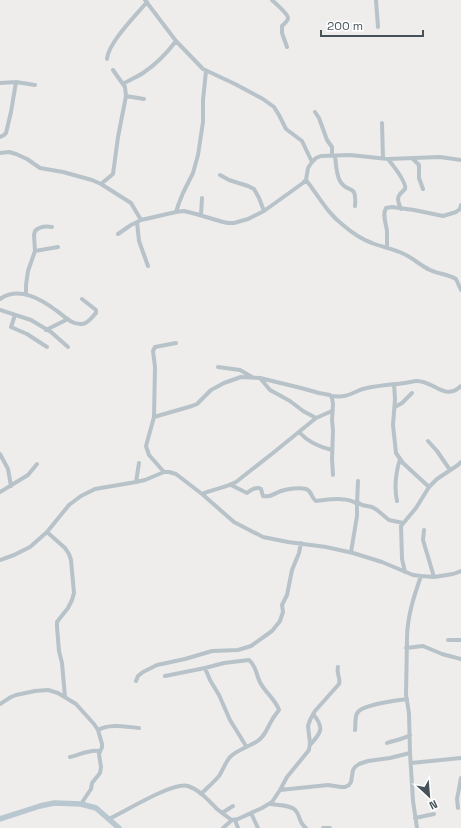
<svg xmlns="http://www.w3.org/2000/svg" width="461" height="828" viewBox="0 0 461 828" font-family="'Space Grotesk',sans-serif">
	<rect width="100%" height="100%" fill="#efecec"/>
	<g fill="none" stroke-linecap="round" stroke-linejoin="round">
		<path stroke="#b7c3c9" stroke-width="4" d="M 145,0 L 176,41 L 203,69 L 235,84 L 263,99 L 274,107 L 279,115 L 286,129 L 302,141 L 312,162
			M 272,0 C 275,3 288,14 288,18 C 288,21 284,24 282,26 L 282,33 L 287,47
			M 376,0 L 378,27
			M 107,59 C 108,43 136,15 147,2
			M 0,83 L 16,82 L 35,85
			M 123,84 C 129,80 137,77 143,73 C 155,65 167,53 176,41
			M 126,96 L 144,99
			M 315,112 L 319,118 L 327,140 L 332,147 L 332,156
			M 382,123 L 383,158
			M 0,137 L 4,135 L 6,133 L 11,112 L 16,82
			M 0,153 L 9,152 L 16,154 L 27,159 L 40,168 L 63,172 L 92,180 L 101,184 L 131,203 L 141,220
			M 335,156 C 336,163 336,174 340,181 C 348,195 357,182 355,206
			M 412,158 L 419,165 L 419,178 L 423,189
			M 388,159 C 392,164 407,183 405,189 C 404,190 401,193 400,194 C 396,199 399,203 401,209
			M 220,175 L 229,180 L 248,186 L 254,189 L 259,198 L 264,211
			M 306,180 C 318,195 327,213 343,225 C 351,232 361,239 372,243 C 382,247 394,249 404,254 C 413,258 421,266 430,270 C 438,274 448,274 456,279 L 461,290
			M 101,184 L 113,174 L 118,137 L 126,96 L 125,87 L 113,70
			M 176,212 L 179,203 L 183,193 L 193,173 L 198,155 L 203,122 L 203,100 L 206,71
			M 201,215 L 202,198
			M 137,222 L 139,241 L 148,266
			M 118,234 L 131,225 L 141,220 L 176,212 L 184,211 L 196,214 L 223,222 L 228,223 L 234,223 L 248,219 L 264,211 L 303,183 L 306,180 L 308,168 L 312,162 L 316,158 L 321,156 L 350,155 L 388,159 L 440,157 L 461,160
			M 387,248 C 387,242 387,237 387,231 C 386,223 382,215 386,208 L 392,207 L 414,210 L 443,216 L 456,212 L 460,209 L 461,205
			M 35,251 L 58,247
			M 26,294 L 26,285 L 28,271 L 35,251 L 34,235 L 35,231 C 40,226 46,226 52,227
			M 0,299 C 19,286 41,299 57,311 C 64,316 72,325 82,324 C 88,324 92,317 96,313 L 96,310 L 82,299
			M 0,310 L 31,320 L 51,332 L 68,347
			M 15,315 L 11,327 L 27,334 L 47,347
			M 46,330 L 68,319
			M 218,367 L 240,370 L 252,377
			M 260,378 L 270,390 L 290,401 L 303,411 L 316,418
			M 394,384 L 395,399 L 393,425 L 396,453 L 403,463 L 429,487
			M 331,396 C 335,396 340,397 344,396 C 352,395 359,389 367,388 C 376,386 386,385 395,384 C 402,384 409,382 416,381 C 434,380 444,402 461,386
			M 395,407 L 402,403 L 412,393
			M 154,417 L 192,406 L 197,404 L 211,390 L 224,383 L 241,377 L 260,378 L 301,388 L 319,393 L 330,395 L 332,398 L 333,404 L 332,420 L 333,431 L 332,459 L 333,475
			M 299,432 C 308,442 319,447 332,450
			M 428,441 L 437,451 L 450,470
			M 0,454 L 8,469 L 11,486
			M 164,472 L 149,455 L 146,446 L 154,417 L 155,367 L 153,351 L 155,347 L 176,343
			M 136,482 L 139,463
			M 231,485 L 247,493 C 251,490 256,486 261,489 L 263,496 C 270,498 275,493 281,491 C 287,489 300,487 306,489 C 312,491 311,498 316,501 C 326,500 349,496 357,504 L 357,516 L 351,552
			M 0,492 L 28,475 L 37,464
			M 202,494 C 213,489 225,488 236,482 L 273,453 L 316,418 L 332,411
			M 397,501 C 394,487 396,472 400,459
			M 357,502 L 362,505 L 372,507 L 377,510 L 389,520 L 403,523
			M 357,504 L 358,481
			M 424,530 L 423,540 L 434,577
			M 47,532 L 65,548 L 69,554 L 71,560 L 74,593 L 72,600 L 68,608 L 60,618 L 57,622 L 57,627 L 59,651 L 62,663 L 65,697
			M 0,560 L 14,555 L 30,547 L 47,532 L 69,505 L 81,496 L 95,489 L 136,482 L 145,480 L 164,472 L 169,472 L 176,474 L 202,494 L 234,522 L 263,537 L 288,542 L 326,547 L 353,553 L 382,562 L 413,575 L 421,576 L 434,577 L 453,574 L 461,571
			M 405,572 L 402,559 L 401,526 L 416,508 L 429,487 L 437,479 L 458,465 L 461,462
			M 448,640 L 461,640
			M 406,648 L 423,646 L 442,654 L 461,659
			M 205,668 L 210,680 L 219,695 L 230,720 L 246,746
			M 165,676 L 205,668 L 224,663 L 249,660 C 256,666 256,673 259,680 C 263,691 275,698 279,710 C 277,713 274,716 272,720 C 267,728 265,737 256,742 C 248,747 237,750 230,757 C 225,763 223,770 219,776 C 214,782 207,788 201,794
			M 136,681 L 138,676 L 143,672 L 157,665 L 185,659 L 212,651 L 238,650 L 251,646 L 272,631 L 280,621 L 283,612 L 282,605 L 287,595 L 292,570 L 299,553 L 301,543
			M 0,704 L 11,697 L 16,695 L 35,691 L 48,690 L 58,693 L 76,704 L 94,724 L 98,730 L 102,744 L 102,747 L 99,754 L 101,767 L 100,773 L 92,783 L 91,789 L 81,804
			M 98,730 C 111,723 126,727 139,728
			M 355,730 C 356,725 354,716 358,712 C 363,705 397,700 407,699
			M 387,743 C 395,740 402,740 410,735
			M 310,745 C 321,733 325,728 313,714
			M 70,757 C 79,755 90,749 99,751
			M 411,763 L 461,758
			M 280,790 L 328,785 L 341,787 L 345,787 L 349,785 L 351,782 L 353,770 L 355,767 L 359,764 L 368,761 L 390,758 L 410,753
			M 270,804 C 276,805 292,805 296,811 C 301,817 298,822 306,828
			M 458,808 L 457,799 L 461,778
			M 222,813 L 233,806
			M 251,813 L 258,828
			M 415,818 L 434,814
			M 109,819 C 124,812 174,781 188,786 C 200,790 209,801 217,809 C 222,813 227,817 232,820 L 238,819 L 262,808 L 272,802 L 280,790 L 287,777 L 309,750 L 310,743 L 308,726 L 310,720 L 315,711 L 339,684 C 341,678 336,674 338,667
			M 235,820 L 238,828
			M 223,828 L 232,820
			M 323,828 L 330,828
			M 417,828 L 413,801 L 410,753 L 409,713 L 406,695 L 407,639 C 407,617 414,596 421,576"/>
		<path stroke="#b9c7d0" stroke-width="5.5" d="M 0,819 L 40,806 L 54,803 L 81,804 L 96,808 L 119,828"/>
	</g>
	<g transform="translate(429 796) rotate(154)" stroke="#ffffff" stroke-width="3" paint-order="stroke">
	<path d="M0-3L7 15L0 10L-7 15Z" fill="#455259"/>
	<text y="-6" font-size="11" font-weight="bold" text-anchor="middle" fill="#455259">N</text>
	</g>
	<path d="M321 30v6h102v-6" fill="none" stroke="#455259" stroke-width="2"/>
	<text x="327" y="30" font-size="12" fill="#455259" stroke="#ffffff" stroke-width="3" paint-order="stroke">200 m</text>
</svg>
